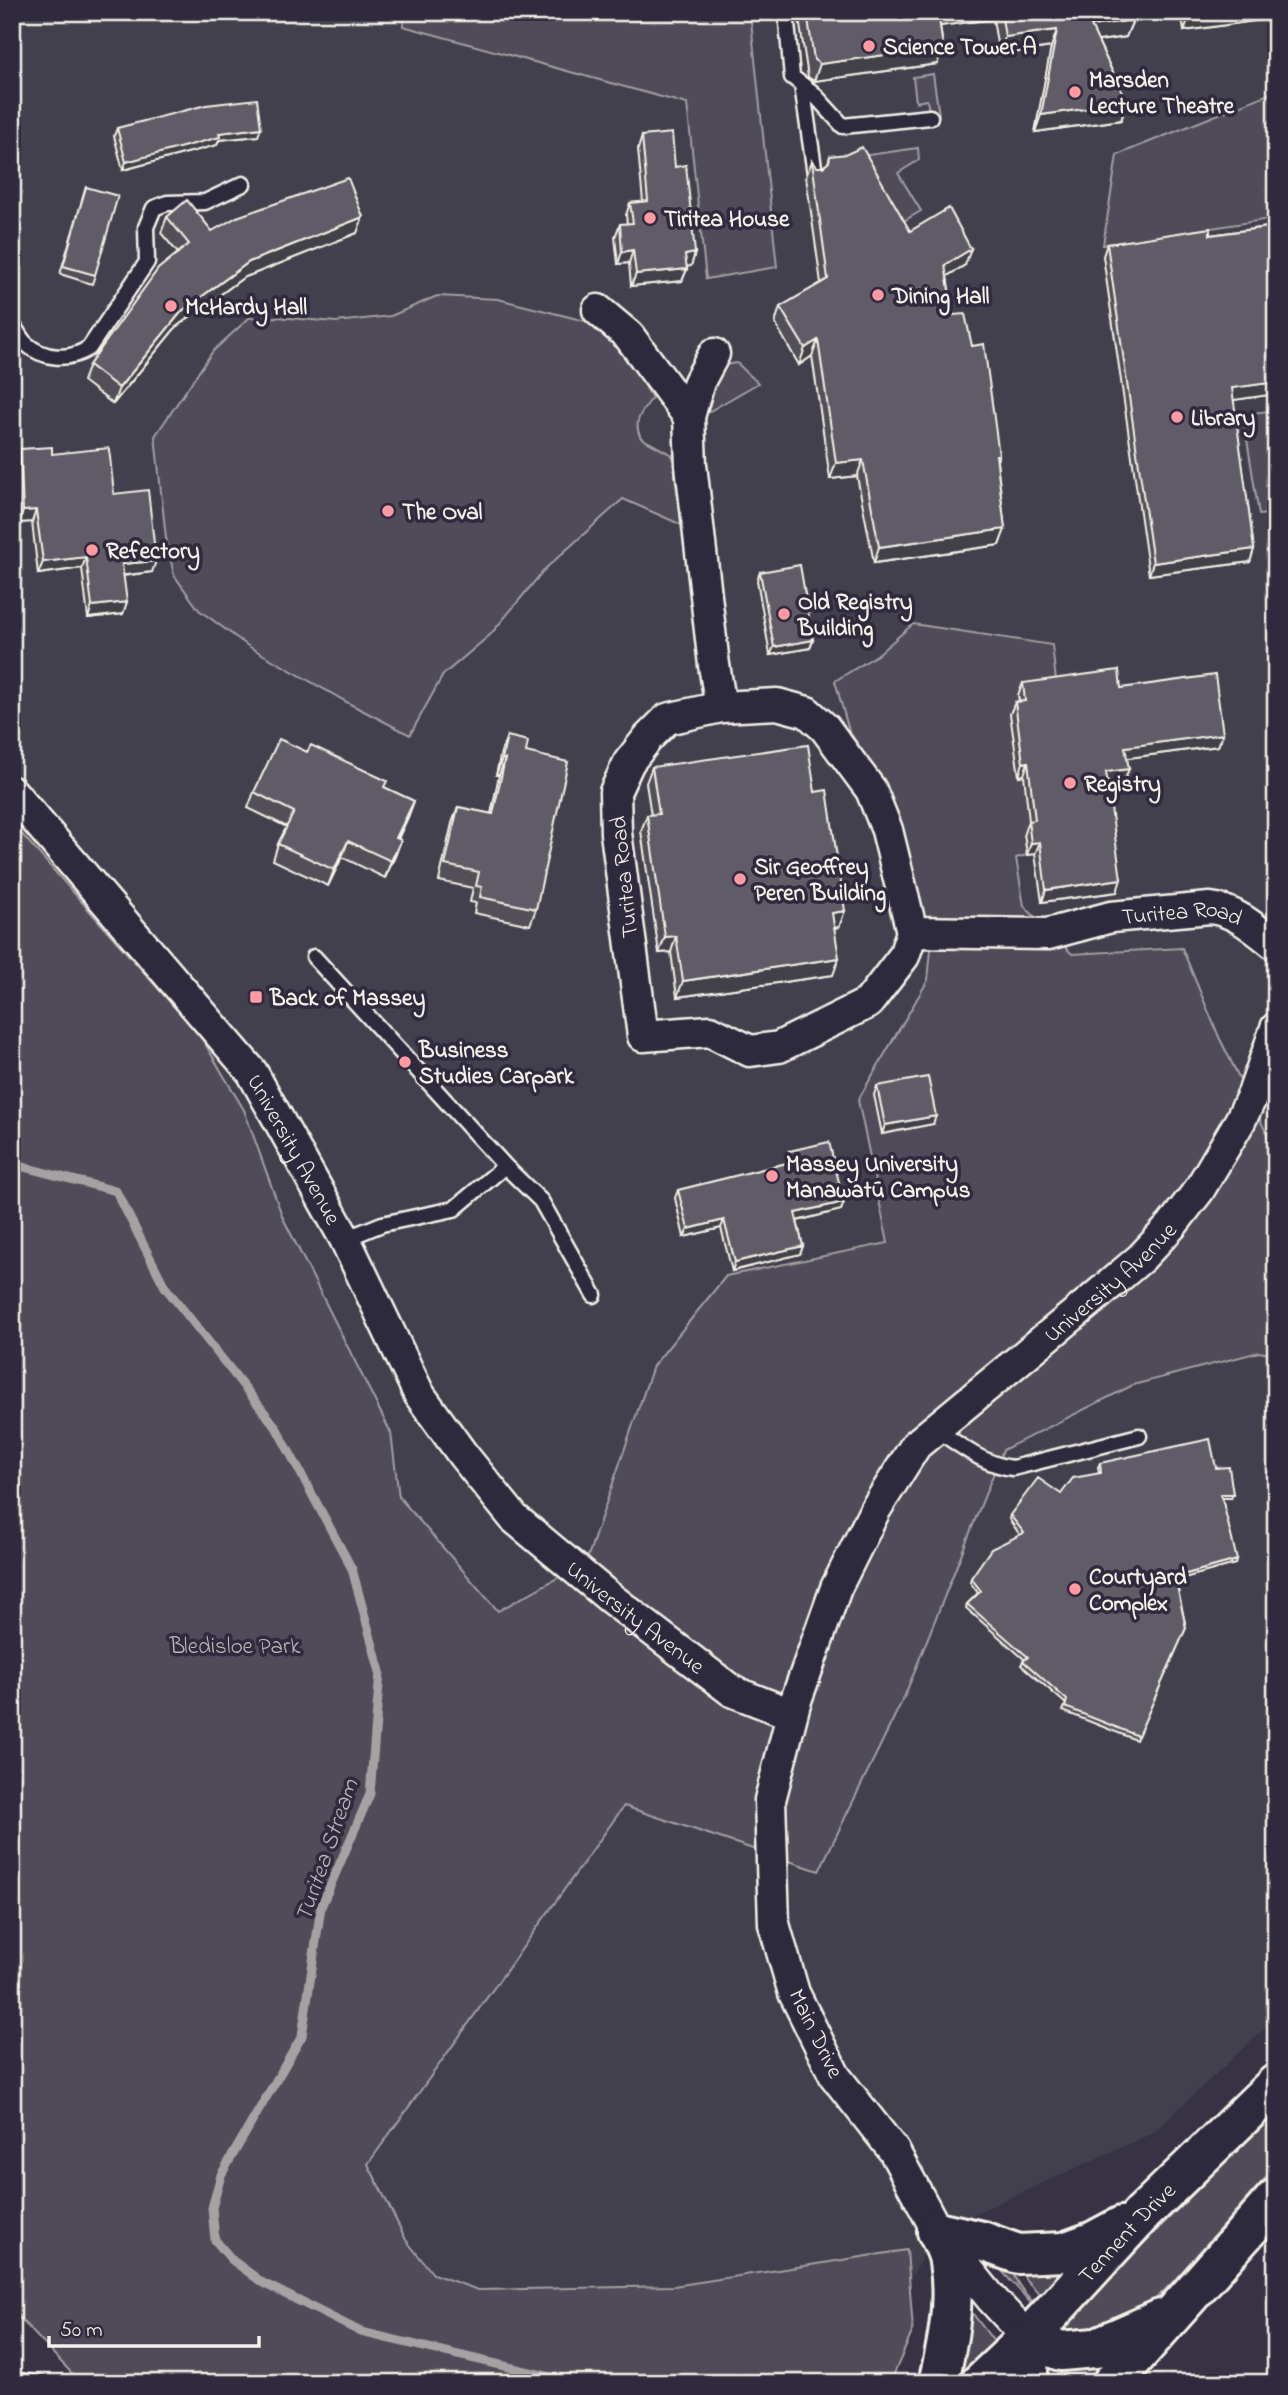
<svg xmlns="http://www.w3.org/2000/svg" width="1288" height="2395" viewBox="0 0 1288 2395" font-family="'Indie Flower',sans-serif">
	<rect width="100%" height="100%" fill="#373244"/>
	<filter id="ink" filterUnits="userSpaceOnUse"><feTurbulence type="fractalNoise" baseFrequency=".0143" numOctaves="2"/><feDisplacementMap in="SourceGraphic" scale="14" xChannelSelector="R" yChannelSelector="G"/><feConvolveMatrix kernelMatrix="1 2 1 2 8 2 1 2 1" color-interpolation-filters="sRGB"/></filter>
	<g filter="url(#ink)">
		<path fill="#433f4e" d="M 12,12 L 1276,12 L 1276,2018 L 1153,2133 L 937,2231 L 852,2383 L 637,2345 L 433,2274 L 317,2129 L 498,1612 L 399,1497 L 391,1433 L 283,1218 L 244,1110 L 201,1037 L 12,823 Z"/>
		<path fill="#504b59" stroke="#a29ea0" stroke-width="2" d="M 405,12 L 750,12 L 777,267 L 706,279 L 687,104 L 403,26 Z
			M 933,74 L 939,115 L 930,117 L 927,100 L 916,102 L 913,77 Z
			M 1276,91 L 1276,218 L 1103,245 L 1117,155 Z
			M 918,148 L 919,160 L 898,173 L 921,211 L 893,227 L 861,156 Z
			M 437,296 L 498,299 L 593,323 L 607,336 L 640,377 L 652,398 C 642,412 632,421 641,438 L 672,455 L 682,525 L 623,499 L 545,569 L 491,634 L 443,675 L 410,735 L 352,705 L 248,646 L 199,610 L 174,575 L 166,538 L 155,436 L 213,351 L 249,318 L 277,317 L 336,322 L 391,316 Z
			M 737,363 L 758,383 L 703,415 L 717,366 Z
			M 1269,411 L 1276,453 L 1276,513 L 1259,515 L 1243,414 Z
			M 913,624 L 1052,645 L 1057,690 L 1029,774 L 1031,832 L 1024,833 L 1027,855 L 1016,858 L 1024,906 L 1072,954 L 1182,948 L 1219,1037 L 1276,1152 L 1276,1355 L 1259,1352 L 1133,1385 L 1003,1450 L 905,1695 L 819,1871 L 624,1806 L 368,2164 L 406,2240 L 433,2274 L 478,2290 L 674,2286 L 907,2250 L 913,2330 L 890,2383 L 81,2383 L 12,2310 L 12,823 L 201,1037 L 244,1110 L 283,1218 L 391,1433 L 399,1497 L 498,1611 L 586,1562 L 653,1366 L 726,1276 L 888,1243 L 858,1100 L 928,980 L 934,920 L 925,919 L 920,911 L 908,850 L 893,807 L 874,768 L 849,731 L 835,681 L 877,655 Z
			M 1276,2111 L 1276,2166 L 1172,2283 L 1150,2304 L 1081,2339 L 1061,2330 L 1071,2316 Z
			M 982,2249 L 1012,2268 C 1015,2286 1030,2298 1042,2311 L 1039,2312 Z
			M 1085,2253 L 1049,2304 L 1026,2280 L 1020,2268 Z
			M 961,2298 L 1001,2351 L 968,2383 L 957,2383 C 969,2351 966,2331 961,2298 Z
			M 1058,2363 L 1105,2363 L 1093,2383 L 1073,2383 Z"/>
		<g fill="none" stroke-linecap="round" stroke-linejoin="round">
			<path stroke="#a6a2a4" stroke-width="9" d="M 12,1164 L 116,1191 L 165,1287 L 276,1427 L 352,1569 L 380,1672 L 370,1794 L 321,1907 L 302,2036 L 221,2175 L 212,2208 L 215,2240 L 232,2260 L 263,2283 L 361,2332 L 576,2383"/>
			<defs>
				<path id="lane" d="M 786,12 L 792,77 L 812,92 L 843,126 L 930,117
					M 802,85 L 815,174
					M 12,324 C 16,329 20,338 25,343 C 44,360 69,361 89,348 L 147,262 L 146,227 L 154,208 L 167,203 L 205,202 L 243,184
					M 314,957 L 505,1166
					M 345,1239 L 382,1224 L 454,1209 L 505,1166 L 541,1201 L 594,1295
					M 934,1428 C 959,1444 983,1465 1013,1468 L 1139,1436"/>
				<g id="street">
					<path d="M 598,310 L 629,336 L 689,417"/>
					<path d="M 714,354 L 699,382 L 689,417 L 691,465 L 714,665 L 721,707"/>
					<path d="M 777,704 L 807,712 L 825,728 L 871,790 L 887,830 L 912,932 L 904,956 L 868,1003 L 779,1047 L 750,1051 L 710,1031 L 643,1036 L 616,833 L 615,792 L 629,762 L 648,738 L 667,719 L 721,707 Z"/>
					<path id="s1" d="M 12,792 L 252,1072 L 345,1239 L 419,1394 L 463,1455 L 514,1518 L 609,1597 L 732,1691 L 791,1714"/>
					<path id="s2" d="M 912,932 L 1048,934 L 1111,917 L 1210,908 C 1235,910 1257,930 1276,945"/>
					<path id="s3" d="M 1028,2338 L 991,2298 L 937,2231 L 894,2151 L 835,2076 L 794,1993 L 774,1924 L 770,1800 L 795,1703 L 836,1588 L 875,1510 L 916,1445 L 1094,1298 L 1141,1258 L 1172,1225 L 1199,1190 L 1240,1121 L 1253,1094 L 1276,1028"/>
				</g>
				<g id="secondary">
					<path d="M 937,2231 L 982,2241 L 1018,2254 L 1064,2252 L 1094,2241 L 1122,2226"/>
					<path d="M 937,2231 C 941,2240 948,2251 949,2262 C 956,2301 948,2344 938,2383"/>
					<path id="s4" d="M 980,2383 L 1028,2338 L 1142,2214 L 1276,2084"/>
					<path d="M 1027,2383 L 1029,2358 L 1028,2338 L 1061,2351 L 1095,2348 L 1161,2319"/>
					<path d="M 1112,2383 L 1276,2198"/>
				</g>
			</defs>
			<use href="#lane" stroke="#f4f1e8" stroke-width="19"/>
			<use href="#street" stroke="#f4f1e8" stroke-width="35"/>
			<use href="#secondary" stroke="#f4f1e8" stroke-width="44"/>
			<use href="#lane" stroke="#2f2a3d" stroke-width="14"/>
			<use href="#street" stroke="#2f2a3d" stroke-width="30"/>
			<use href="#secondary" stroke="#2f2a3d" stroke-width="38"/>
		</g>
		<path fill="#524f59" stroke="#f4f1e8" stroke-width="2" d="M 798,12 L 1131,12 L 1133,20 L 1126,37 L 1098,41 L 1127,103 L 1121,120 L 1035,132 L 1051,47 L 999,55 L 993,19 L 940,26 L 943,47 L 937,64 L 814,81 L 808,77 Z
			M 1181,12 L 1276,12 L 1276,18 L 1184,31 Z
			M 117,128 L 258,136 L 219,140 L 217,145 L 123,170 L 114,136 Z
			M 642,136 L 675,167 L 695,253 L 691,266 L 686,266 L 687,269 L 682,281 L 631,286 L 629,263 L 618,264 L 615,237 L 620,224 L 627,224 L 626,215 L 630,203 L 643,202 L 638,149 Z
			M 830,156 L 910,231 L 965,265 L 947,276 L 953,315 L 972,346 L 999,455 L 997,461 L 1005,529 L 999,545 L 874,563 L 857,476 L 830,479 L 812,356 L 799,365 L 775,323 L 780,307 L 821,283 L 806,177 L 812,161 L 817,167 L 823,167 L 828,163 Z
			M 86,187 L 95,275 L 92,284 L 60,274 Z
			M 167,217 L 212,231 L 357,233 L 243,278 L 176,327 L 113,404 L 83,381 L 89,365 L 178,253 L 161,233 Z
			M 1276,226 L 1276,394 L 1233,400 L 1254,549 L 1250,562 L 1149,575 L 1103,256 L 1107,244 L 1210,235 Z
			M 20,449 L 52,454 L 114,494 L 152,572 L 123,576 L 123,614 L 88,618 L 82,568 L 38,574 L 32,522 L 19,523 L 15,461 Z
			M 760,572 L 813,640 L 810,648 L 770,655 L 757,580 Z
			M 1023,683 L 1121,688 L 1223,734 L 1218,746 L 1127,758 L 1124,781 L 1108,784 L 1117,892 L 1042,902 L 1035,854 L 1027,855 L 1024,833 L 1028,821 L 1029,821 L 1024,775 L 1019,776 L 1010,714 L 1015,702 L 1019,701 L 1018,695 Z
			M 507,736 L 526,752 L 536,909 L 530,925 L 474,913 L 476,903 L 470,902 L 473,888 L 439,881 L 452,823 L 458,807 L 491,814 L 499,775 L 496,775 L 501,752 Z
			M 307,752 L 414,801 L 408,817 L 398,839 L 401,840 L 395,856 L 385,878 L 342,857 L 328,886 L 273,860 L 278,844 L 287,827 L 248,808 L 254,792 Z
			M 652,767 L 815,792 L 839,927 L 834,928 L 833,975 L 677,997 L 671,952 L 659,953 L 641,831 L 647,815 L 651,815 L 646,783 Z
			M 877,1086 L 933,1124 L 882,1134 L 874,1095 Z
			M 789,1151 L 844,1202 L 841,1210 L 797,1221 L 803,1246 L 800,1254 L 732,1271 L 721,1228 L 684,1237 L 675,1198 L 678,1190 L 787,1163 L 786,1159 Z
			M 1100,1463 L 1216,1468 L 1231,1498 L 1222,1498 L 1235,1564 L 1176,1580 L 1186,1628 L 1136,1740 L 1063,1711 L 1066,1704 L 1021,1665 L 1024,1659 L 966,1608 L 967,1604 L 978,1593 L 970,1582 L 971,1578 L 1020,1535 L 1009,1519 L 1010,1515 L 1061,1494 L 1099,1473 L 1098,1467 Z"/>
		<path fill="#424048" stroke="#f4f1e8" stroke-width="2" d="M 937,12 L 996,12 L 993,19 L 931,27 Z
			M 1201,12 L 1276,12 L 1276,18 L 1184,31 L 1190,14 Z
			M 1133,20 L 1126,37 L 1085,43 L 1091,26 Z
			M 1057,30 L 1051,47 L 999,55 L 1005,37 Z
			M 943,47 L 937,64 L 814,81 L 820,64 Z
			M 1127,103 L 1121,120 L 1035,132 L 1041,115 Z
			M 261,128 L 258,136 L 219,140 L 217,145 L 123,170 L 126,162 L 219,133 Z
			M 363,217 L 357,233 L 243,278 L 176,327 L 113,404 L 119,388 L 182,311 L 249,262 Z
			M 971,249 L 965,265 L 939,281 L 945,265 Z
			M 633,250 L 629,263 L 618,264 L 622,252 Z
			M 695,253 L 691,266 L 681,267 L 685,255 Z
			M 687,269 L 682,281 L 631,286 L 636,274 Z
			M 818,340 L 812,356 L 799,365 L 805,348 Z
			M 1276,382 L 1276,394 L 1227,401 L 1232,388 Z
			M 863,460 L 857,476 L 830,479 L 836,463 Z
			M 36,510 L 32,522 L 19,523 L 23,511 Z
			M 1005,529 L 999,545 L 874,563 L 879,547 Z
			M 1254,549 L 1250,562 L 1149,575 L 1153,563 Z
			M 86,557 L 82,568 L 38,574 L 43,562 Z
			M 156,561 L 152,572 L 118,576 L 122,564 Z
			M 127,602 L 123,614 L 88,618 L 92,606 Z
			M 813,640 L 810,648 L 770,655 L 774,647 Z
			M 1223,734 L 1218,746 L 1121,759 L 1125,747 Z
			M 502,759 L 505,759 L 499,775 L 496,775 Z
			M 1028,762 L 1024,775 L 1019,776 L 1023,763 Z
			M 1129,769 L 1124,781 L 1102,784 L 1106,772 Z
			M 414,801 L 408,817 L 390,854 L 396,838 Z
			M 401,840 L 395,856 L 385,878 L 391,861 Z
			M 348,841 L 342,857 L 328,886 L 334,870 Z
			M 1040,842 L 1035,854 L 1027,855 L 1031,843 Z
			M 1121,879 L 1117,892 L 1042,902 L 1046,890 Z
			M 845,911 L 839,927 L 826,929 L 832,913 Z
			M 676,936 L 671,952 L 659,953 L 665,937 Z
			M 839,958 L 833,975 L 677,997 L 683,981 Z
			M 936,1116 L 933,1124 L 882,1134 L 885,1125 Z
			M 844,1202 L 841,1210 L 792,1222 L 795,1213 Z
			M 724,1220 L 721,1228 L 684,1237 L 688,1229 Z
			M 803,1246 L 800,1254 L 732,1271 L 735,1262 Z
			M 1221,1494 L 1233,1494 L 1231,1498 L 1220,1498 Z
			M 1237,1560 L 1235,1564 L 1173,1581 L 1175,1577 Z"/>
		<path fill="#5f5c67" stroke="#f4f1e8" stroke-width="2" d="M 807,12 L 938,12 L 943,47 L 820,64 L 814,60 Z
			M 1001,12 L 1131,12 L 1133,20 L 1091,26 L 1127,103 L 1041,115 L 1057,30 L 1005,37 Z
			M 257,99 L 261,128 L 219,133 L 220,137 L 126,162 L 117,128 L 206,105 Z
			M 672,133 L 675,167 L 686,165 L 695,253 L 685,255 L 687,269 L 636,274 L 633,250 L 622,252 L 620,224 L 633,223 L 630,203 L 648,201 L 642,136 Z
			M 862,147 L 910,231 L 949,208 L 971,249 L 945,265 L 953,315 L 965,314 L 972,346 L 984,344 L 999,455 L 996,455 L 1005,529 L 879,547 L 863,460 L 836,463 L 818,340 L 805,348 L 780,307 L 828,279 L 812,161 L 817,167 L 823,167 L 829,162 L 830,156 L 847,154 Z
			M 348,178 L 363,217 L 249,262 L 182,311 L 119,388 L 89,365 L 158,269 L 189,244 L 167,217 L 187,200 L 212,231 L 237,217 Z
			M 86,187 L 118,196 L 95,275 L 63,266 Z
			M 1276,226 L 1276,382 L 1232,388 L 1254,549 L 1153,563 L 1107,244 L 1210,228 L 1210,235 Z
			M 52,447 L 52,454 L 109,448 L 114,494 L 148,490 L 156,561 L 122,564 L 127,602 L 92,606 L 86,557 L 43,562 L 36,510 L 23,511 L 20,449 Z
			M 800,565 L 813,640 L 774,647 L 760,572 Z
			M 1119,670 L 1121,688 L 1215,675 L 1223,734 L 1125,747 L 1129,769 L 1106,772 L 1121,879 L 1046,890 L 1040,842 L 1031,843 L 1028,821 L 1035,820 L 1028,762 L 1023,763 L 1015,702 L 1025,701 L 1023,683 Z
			M 507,736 L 528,741 L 526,752 L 568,762 L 536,909 L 480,897 L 482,887 L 476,886 L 479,872 L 445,865 L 458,807 L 493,814 L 505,759 L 502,759 Z
			M 279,739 L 307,752 L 311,745 L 387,781 L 384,787 L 414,801 L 396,838 L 401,840 L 391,861 L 348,841 L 334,870 L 278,844 L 294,812 L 254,792 Z
			M 808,745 L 815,792 L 827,790 L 845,911 L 832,913 L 839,958 L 683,981 L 676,936 L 665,937 L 647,815 L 659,814 L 652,767 Z
			M 928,1077 L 936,1116 L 885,1125 L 877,1086 Z
			M 829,1142 L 844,1202 L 795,1213 L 803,1246 L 735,1262 L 724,1220 L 688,1229 L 678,1190 L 791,1162 L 789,1151 Z
			M 1210,1439 L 1216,1468 L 1229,1467 L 1233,1494 L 1221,1494 L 1237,1560 L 1175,1577 L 1186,1628 L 1138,1736 L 1065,1707 L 1067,1700 L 1023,1661 L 1028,1657 L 967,1604 L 981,1591 L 971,1578 L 991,1549 L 1024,1533 L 1010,1515 L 1038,1478 L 1061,1494 L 1073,1478 L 1101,1473 L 1100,1463 Z
			M 12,2371 L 64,2380 L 66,2383 L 12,2383 Z"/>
	</g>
	<g fill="#ff9aa2" stroke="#2f2a3d" stroke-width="2.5">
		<circle cx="869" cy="46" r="7"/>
		<circle cx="1075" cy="92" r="7"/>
		<circle cx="650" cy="218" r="7"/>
		<circle cx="878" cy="295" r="7"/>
		<circle cx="171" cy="306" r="7"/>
		<circle cx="1177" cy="417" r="7"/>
		<circle cx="388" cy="511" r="7"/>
		<circle cx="92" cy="550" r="7"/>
		<circle cx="784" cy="614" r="7"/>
		<circle cx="1070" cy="783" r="7"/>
		<circle cx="740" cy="879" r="7"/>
		<rect x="249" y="990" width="14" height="14" rx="3.5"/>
		<circle cx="405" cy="1062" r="7"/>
		<circle cx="772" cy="1176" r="7"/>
		<circle cx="1075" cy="1589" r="7"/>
	</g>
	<g text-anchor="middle" stroke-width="7" stroke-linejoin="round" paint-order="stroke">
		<g font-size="23" font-weight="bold" fill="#f4f1e8" stroke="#2f2a3d" text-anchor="start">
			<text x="883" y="54">Science Tower A</text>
			<text x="1089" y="87">Marsden<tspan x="1089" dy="26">Lecture Theatre</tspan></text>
			<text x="664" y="226">Tiritea House</text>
			<text x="892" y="303">Dining Hall</text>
			<text x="185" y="314">McHardy Hall</text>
			<text x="1191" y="425">Library</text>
			<text x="402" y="519">The Oval</text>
			<text x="106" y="558">Refectory</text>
			<text x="798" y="609">Old Registry<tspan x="798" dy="26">Building</tspan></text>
			<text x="1084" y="791">Registry</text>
			<text x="754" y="874">Sir Geoffrey<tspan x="754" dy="26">Peren Building</tspan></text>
			<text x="270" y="1005">Back of Massey</text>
			<text x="419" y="1057">Business<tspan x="419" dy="26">Studies Carpark</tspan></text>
			<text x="786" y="1171">Massey University<tspan x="786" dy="26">Manawatū Campus</tspan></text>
			<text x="1089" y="1584">Courtyard<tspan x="1089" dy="26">Complex</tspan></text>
		</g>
		<g font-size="23" fill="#f4f1e8" stroke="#2f2a3d">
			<text transform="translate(623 877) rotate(-96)" y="8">Turitea Road</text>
			<text dy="8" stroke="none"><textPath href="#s2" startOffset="273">Turitea Road</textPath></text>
			<text dy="8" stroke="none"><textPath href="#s1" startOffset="457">University Avenue</textPath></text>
			<text dy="8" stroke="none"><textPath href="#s3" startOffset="1255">University Avenue</textPath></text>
			<text dy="8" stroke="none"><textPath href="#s1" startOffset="1045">University Avenue</textPath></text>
			<text transform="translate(817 2033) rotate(64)" y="8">Main Drive</text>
			<text dy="8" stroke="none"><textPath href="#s4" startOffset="210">Tennent Drive</textPath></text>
		</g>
		<g font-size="23" fill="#bbb7b6" stroke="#2f2a3d">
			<text x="235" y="1653">Bledisloe Park</text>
		</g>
		<g font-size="24" font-style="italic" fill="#bab6b5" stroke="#2f2a3d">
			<text transform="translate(326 1850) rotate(-71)" y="8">Turitea Stream</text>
		</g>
	</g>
	<rect width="1288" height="2395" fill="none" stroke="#2f2a3d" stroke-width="42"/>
	<rect x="21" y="21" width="1246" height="2353" fill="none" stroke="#f4f1e8" stroke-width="2.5" filter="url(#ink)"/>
	<path d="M49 2336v10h210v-10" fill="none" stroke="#f4f1e8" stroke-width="3.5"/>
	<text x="60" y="2336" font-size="21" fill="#f4f1e8" stroke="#2f2a3d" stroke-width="5" paint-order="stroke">50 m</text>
</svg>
